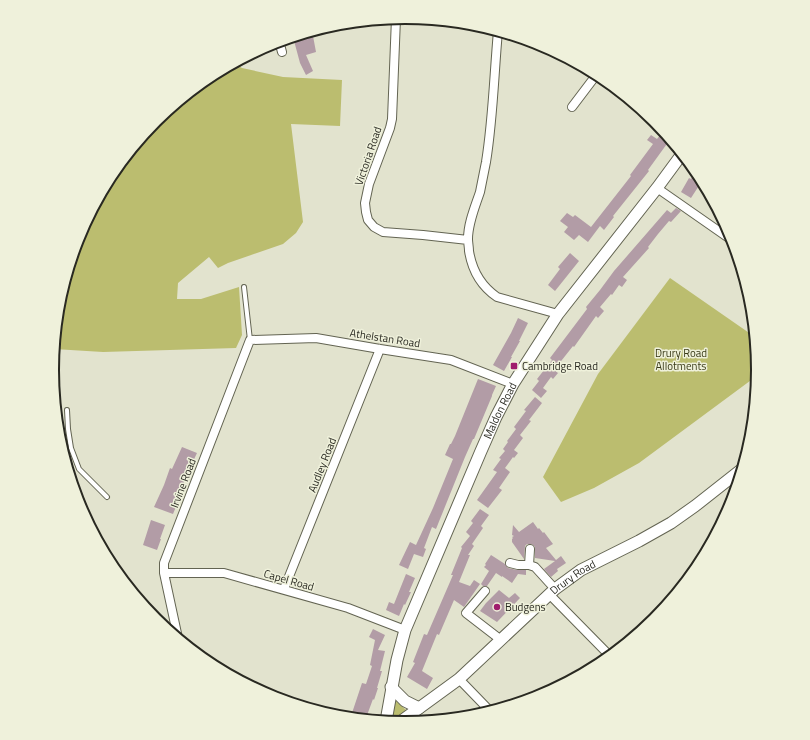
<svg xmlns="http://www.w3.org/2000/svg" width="810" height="740" viewBox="0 0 810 740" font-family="'Titillium Web',sans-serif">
	<rect width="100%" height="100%" fill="#e2e3ce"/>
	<path fill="#bbbd6f" d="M 234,63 L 242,68 L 283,77 L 342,80 L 340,126 L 291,124 L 303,222 L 296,233 L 283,244 L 228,263 L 218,268 L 209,257 L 178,283 L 177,299 L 201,299 L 239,287 L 242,335 L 236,348 L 103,352 L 54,349 L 59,301 L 79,235 L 112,174 L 156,120 L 209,76 Z
		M 670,278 L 755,337 L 758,370 L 758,375 L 639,463 L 594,488 L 561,502 L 543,477 L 598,374 Z
		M 395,700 L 406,710 L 391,722 Z"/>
	<path fill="#b29ca6" d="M 307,33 L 307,35 L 310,34 L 311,37 L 313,36 L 316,52 L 306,55 L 313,71 L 306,75 L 300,63 L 293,37 Z
		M 661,134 L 669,141 L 648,170 L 649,171 L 613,216 L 614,217 L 604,230 L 600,226 L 588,242 L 579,235 L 574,240 L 564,232 L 568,227 L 560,221 L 567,213 L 573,217 L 575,215 L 591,227 L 631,176 L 630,175 L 653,144 L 647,140 L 651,135 L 657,139 Z
		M 696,171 L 702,181 L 691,198 L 681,192 L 689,178 L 691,179 Z
		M 676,208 L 681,211 L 671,222 L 669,221 L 658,234 L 648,247 L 649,248 L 623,277 L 627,280 L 622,287 L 619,285 L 612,295 L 611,294 L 600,307 L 604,311 L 598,318 L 596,316 L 574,347 L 573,346 L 554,370 L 558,373 L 553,379 L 551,377 L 543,388 L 547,391 L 541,398 L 532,390 L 539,381 L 537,379 L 552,360 L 550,358 L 587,309 L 586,307 L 600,290 L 614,271 L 667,210 L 671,213 Z
		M 570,253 L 579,261 L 555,291 L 548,285 L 560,269 L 558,267 Z
		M 518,318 L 528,323 L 519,341 L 520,341 L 511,357 L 512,357 L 504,371 L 493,365 L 511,333 Z
		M 478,379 L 496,386 L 492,395 L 492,396 L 474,439 L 473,439 L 465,457 L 436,529 L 432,527 L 424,548 L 426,549 L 423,557 L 414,554 L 408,569 L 399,565 L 410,542 L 416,545 L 433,508 L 453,459 L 445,455 L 450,444 L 451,444 L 455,436 Z
		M 535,397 L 542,403 L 529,420 L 531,421 L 520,435 L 523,438 L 514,450 L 518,453 L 514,458 L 513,457 L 505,468 L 510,472 L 499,488 L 502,490 L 488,508 L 477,500 L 497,472 L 493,470 L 501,459 L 499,458 L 505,451 L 503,449 L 508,442 L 507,441 L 516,429 L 514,427 L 526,411 L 524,410 Z
		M 182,447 L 197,453 L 188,472 L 187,472 L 181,492 L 182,492 L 173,514 L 154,507 L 164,485 L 170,468 L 172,469 Z
		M 480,509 L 489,515 L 481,526 L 483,528 L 472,544 L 474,546 L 468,555 L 470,555 L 459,582 L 470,586 L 474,580 L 480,584 L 464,607 L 454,600 L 439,635 L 437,634 L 422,671 L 433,678 L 427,689 L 407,677 L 415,663 L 413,662 L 424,634 L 427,635 L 453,575 L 451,575 L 462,548 L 461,547 L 470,536 L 466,532 L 473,523 L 471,521 Z
		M 151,520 L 165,525 L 160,539 L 161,539 L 157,550 L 143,545 Z
		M 533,522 L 538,529 L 539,528 L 543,533 L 544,532 L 553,544 L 546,548 L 556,560 L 561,556 L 566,563 L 557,569 L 558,571 L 551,577 L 544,569 L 555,561 L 535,558 L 535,547 L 533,545 L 531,544 L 527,544 L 525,546 L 524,559 L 512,542 L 512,539 L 513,538 L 512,537 L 514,536 L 512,535 L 513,525 L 519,532 Z
		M 491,555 L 505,564 L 508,568 L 517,570 L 526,570 L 526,575 L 518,574 L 512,583 L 502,576 L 502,577 L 496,573 L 487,586 L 483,586 L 481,584 L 489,571 L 484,567 L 486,565 L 485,564 Z
		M 406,574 L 415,578 L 409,592 L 411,592 L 405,605 L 404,604 L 399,616 L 386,610 L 389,602 L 394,604 Z
		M 499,590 L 509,598 L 515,593 L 520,598 L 497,622 L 480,611 L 486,603 Z
		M 373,629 L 385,635 L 378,650 L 385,651 L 380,671 L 382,671 L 377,688 L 378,688 L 374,700 L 373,699 L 366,718 L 352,713 L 362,683 L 366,684 L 372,666 L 370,665 L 375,640 L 369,637 Z"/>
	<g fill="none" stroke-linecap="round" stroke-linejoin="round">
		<defs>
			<path id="service" d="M 244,287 L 250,340
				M 67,410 L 68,429 L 71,448 L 79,469 L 107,497"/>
			<path id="minor" d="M 396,18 L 392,119 L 390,128 L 369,184 L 365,203 L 366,212 L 368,220 L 374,227 L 383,232 L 423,235 L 468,240
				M 498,31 C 494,75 493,119 486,162 C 484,172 482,182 480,192 C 475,207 468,223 468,239 C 468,243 469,247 469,251 C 472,270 481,286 497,297 L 558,314
				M 279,41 L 282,52
				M 572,107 L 597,74
				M 657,188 L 733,241
				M 510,563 L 518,565 L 529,565 L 535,567 L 555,589
				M 529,565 L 530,549
				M 164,573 L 224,573 L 348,608 L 405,630
				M 284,589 L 380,349
				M 485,591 L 466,613 L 501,640
				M 549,594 L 610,656
				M 178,638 L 164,573 L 164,563 L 250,340 L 316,338 L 380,349 L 451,360 L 513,384
				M 459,679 L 490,711"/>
			<g id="secondary">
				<path d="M 391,687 L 405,701 L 419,708"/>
				<path id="s1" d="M 386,721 L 397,660 L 405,630 L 481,451 L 496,417 L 513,384 L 558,314 L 657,188 L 682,154"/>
				<path id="s2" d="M 400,722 L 459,679 L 555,589 L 581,570 L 639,541 L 671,523 L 695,506 L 742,469"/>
			</g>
		</defs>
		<use href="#service" stroke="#636452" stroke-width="6"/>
		<use href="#minor" stroke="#636452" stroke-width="10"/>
		<use href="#secondary" stroke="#636452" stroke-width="13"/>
		<use href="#service" stroke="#fff" stroke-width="4"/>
		<use href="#minor" stroke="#fff" stroke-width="8"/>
		<use href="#secondary" stroke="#fff" stroke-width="11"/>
	</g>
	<g fill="#9f1c6d" stroke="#eff1db" stroke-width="1.5">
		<rect x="510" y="362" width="8" height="8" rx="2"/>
		<circle cx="497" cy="607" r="4"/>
	</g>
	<g text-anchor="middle" stroke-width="3" stroke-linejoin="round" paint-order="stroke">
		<g font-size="11" fill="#292921" stroke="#eff1db">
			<text transform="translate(368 156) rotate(-71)" y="4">Victoria Road</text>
			<text transform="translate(385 338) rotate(9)" y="4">Athelstan Road</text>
			<text dy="4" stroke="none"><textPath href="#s1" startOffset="332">Maldon Road</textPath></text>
			<text transform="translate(322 465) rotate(-68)" y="4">Audley Road</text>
			<text transform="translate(183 483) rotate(-69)" y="4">Irvine Road</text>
			<text dy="4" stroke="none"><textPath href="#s2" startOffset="226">Drury Road</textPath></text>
			<text transform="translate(289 580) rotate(16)" y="4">Capel Road</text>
		</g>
		<g font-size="11" fill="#393a17" stroke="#eff1db">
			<text x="681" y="357">Drury Road<tspan x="681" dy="13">Allotments</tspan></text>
		</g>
		<g font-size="11" fill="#292921" stroke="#eff1db" text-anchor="start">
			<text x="522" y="370">Cambridge Road</text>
			<text x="505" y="611">Budgens</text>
		</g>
	</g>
	<path d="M0 0H810V740H0ZM59 370a346 346 0 1 1 692 0a346 346 0 1 1-692 0Z" fill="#eff1db" fill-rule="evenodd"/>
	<path fill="none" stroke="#292921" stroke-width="2" d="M59 370a346 346 0 1 1 692 0a346 346 0 1 1-692 0Z"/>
</svg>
